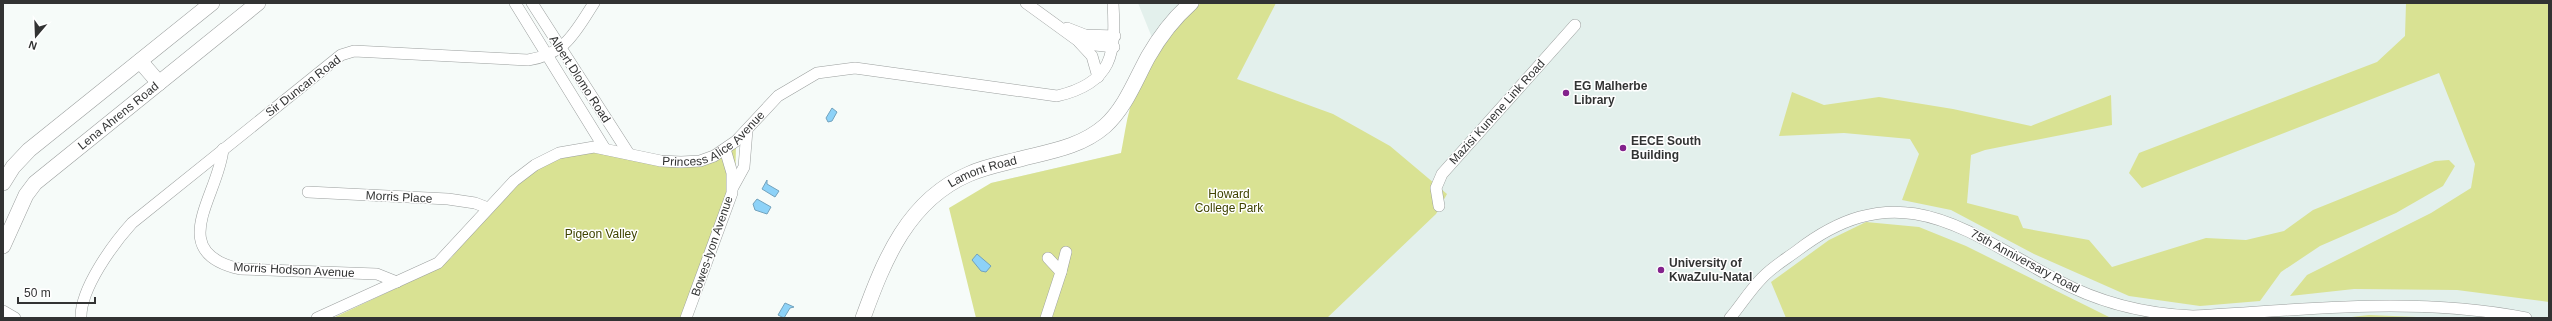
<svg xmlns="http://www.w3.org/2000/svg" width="2552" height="321" viewBox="0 0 2552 321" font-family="Arial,sans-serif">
	<rect width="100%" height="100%" fill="#f6fbf9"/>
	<path fill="#e3f0ec" d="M 1138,3 L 2549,3 L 2549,318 L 981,318 L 991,183 L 1122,153 L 1130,108 L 1157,50 Z"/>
	<path fill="#d9e293" d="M 1201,3 L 1276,3 L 1237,79 L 1333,114 L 1390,146 L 1447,194 L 1436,214 L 1327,318 L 976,318 L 949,208 L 991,183 L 1121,153 C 1124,138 1126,122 1130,108 C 1144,66 1168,30 1201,3 Z
		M 2406,3 L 2549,3 L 2549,302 L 2457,290 L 2354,289 L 2290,296 L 2307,275 L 2431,213 L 2471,188 L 2475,164 L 2439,73 L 2142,188 L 2129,173 L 2139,153 L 2377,62 L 2405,36 Z
		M 1792,92 L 1824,105 L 1879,97 L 1953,109 L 2031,126 L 2111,95 L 2112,125 L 1985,150 L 1971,155 L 1967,203 L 2018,216 L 2023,228 L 2089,240 L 2112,267 L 2206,238 L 2246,240 L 2284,231 L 2313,210 L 2435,161 L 2449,160 L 2455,166 L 2443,186 L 2396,213 L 2320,246 L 2281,272 L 2260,301 L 2200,306 L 2129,296 L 2034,254 L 1951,210 L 1902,200 L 1919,154 L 1910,139 L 1844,133 L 1779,136 Z
		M 736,145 L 735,187 L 688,318 L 333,318 L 424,275 L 451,258 L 493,207 L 536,168 L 573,154 L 606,149 L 675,163 Z
		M 1866,222 L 1919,227 L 1966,246 L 2111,318 L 1786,318 L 1771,282 L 1829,240 Z
		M 2369,315 L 2441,318 L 2343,318 Z"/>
	<path fill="#8dd2f8" stroke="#72a2bd" d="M 832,108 L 837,112 L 832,121 L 828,122 L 826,118 Z
		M 767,180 L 767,184 L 779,191 L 775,197 L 762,189 Z
		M 757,199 L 771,207 L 767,214 L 755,210 L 753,204 Z
		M 977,254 L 991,266 L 986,272 L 981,271 L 972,260 Z
		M 785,303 L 794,307 L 790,308 L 784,318 L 778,315 Z"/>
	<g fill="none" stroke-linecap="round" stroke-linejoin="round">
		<defs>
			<g id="street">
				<path d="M 515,3 L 605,149"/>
				<path d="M 532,3 L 629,154"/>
				<path d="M 1026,3 L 1077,40 L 1095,45 L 1114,47"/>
				<path d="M 1067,28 L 1085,35 L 1115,36"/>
				<path d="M 1079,42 L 1092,56 L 1098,77"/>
				<path d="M 223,149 C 219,195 164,252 240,269 L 377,274 L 397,282"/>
				<path d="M 733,187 L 744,167 L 747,130"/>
				<path d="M 308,192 L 448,199 L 475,203 L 488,208"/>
				<path d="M 1439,206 L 1436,188 L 1442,174 L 1575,25"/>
				<path d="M 1061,272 L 1066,252"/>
				<path d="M 3,311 L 15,318"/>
				<path d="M 81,318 C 80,289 113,244 132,223 L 341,55 L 354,51 L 528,60 C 566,54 575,32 594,3"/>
				<path id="s1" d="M 317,318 L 438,263 L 514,181 L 535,165 L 559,153 L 594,147 L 661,161 L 681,162 L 700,161 L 714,156 L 736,141 L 778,96 L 817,73 L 855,68 L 1057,96 C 1113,83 1116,54 1113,3"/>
				<path d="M 686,318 L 732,193 L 732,173 L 725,149"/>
				<path d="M 1046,318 L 1061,272 L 1048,258"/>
				<path d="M 1730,318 C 1741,305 1750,290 1762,278 C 1772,267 1786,259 1798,250 C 1899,173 1963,229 2057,280 C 2098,302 2146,314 2193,316 C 2304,310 2415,296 2526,318"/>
			</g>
			<g id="secondary">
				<path d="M 140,61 L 159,83"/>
				<path d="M 3,183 L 13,167 L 29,150 L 212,3"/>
				<path id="s2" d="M 3,246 L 26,195 L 35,183 L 258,3"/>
				<path id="s3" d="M 863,318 C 884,260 908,200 969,174 C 987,166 1006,163 1024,158 C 1053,151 1082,146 1105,126 C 1125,108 1135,81 1148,57 C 1160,36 1173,19 1191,3"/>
			</g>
		</defs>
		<use href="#street" stroke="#9b9f9e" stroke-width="12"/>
		<use href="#secondary" stroke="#9b9f9e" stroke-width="16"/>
		<use href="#street" stroke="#fff" stroke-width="11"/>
		<use href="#secondary" stroke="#fff" stroke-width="15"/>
	</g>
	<g fill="#83228c" stroke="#fff" stroke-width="1.5">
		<circle cx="1566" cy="93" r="4"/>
		<circle cx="1623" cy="148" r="4"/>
		<circle cx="1661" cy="270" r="4"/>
	</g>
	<g text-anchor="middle" stroke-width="3" stroke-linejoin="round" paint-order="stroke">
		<g font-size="12" fill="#323333" stroke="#fff">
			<text transform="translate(580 79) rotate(57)" y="4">Albert Dlomo Road</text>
			<text transform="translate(303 86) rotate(-38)" y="4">Sir Duncan Road</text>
			<text transform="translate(1497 112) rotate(-48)" y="4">Mazisi Kunene Link Road</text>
			<text dy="4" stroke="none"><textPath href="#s2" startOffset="178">Lena Ahrens Road</textPath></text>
			<text dy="4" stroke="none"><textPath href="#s1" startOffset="462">Princess Alice Avenue</textPath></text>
			<text dy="4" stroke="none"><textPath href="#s3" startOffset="198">Lamont Road</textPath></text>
			<text transform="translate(399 197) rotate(3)" y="4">Morris Place</text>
			<text transform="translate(712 246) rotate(-71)" y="4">Bowes-lyon Avenue</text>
			<text transform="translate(2025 261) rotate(28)" y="4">75th Anniversary Road</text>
			<text transform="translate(294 270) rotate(3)" y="4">Morris Hodson Avenue</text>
		</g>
		<g font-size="12" font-weight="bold" fill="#323333" stroke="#fff" text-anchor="start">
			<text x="1574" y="90">EG Malherbe<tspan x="1574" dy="14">Library</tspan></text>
			<text x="1631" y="145">EECE South<tspan x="1631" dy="14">Building</tspan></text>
			<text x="1669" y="267">University of<tspan x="1669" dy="14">KwaZulu-Natal</tspan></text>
		</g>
		<g font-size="12" fill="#3f4300" stroke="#fff">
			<text x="1229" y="198">Howard<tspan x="1229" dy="14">College Park</tspan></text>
			<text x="601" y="238">Pigeon Valley</text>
		</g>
	</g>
	<rect width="2552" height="321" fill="none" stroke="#323333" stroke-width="8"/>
	<g transform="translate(36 36) rotate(199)" stroke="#ffffff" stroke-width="3" paint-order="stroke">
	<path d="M0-3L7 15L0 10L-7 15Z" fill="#323333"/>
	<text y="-6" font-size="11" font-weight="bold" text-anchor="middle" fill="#323333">N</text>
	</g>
	<path d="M18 297v6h77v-6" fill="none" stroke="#323333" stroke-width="2"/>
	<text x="24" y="297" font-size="12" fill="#323333" stroke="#ffffff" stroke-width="3" paint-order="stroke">50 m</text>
</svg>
